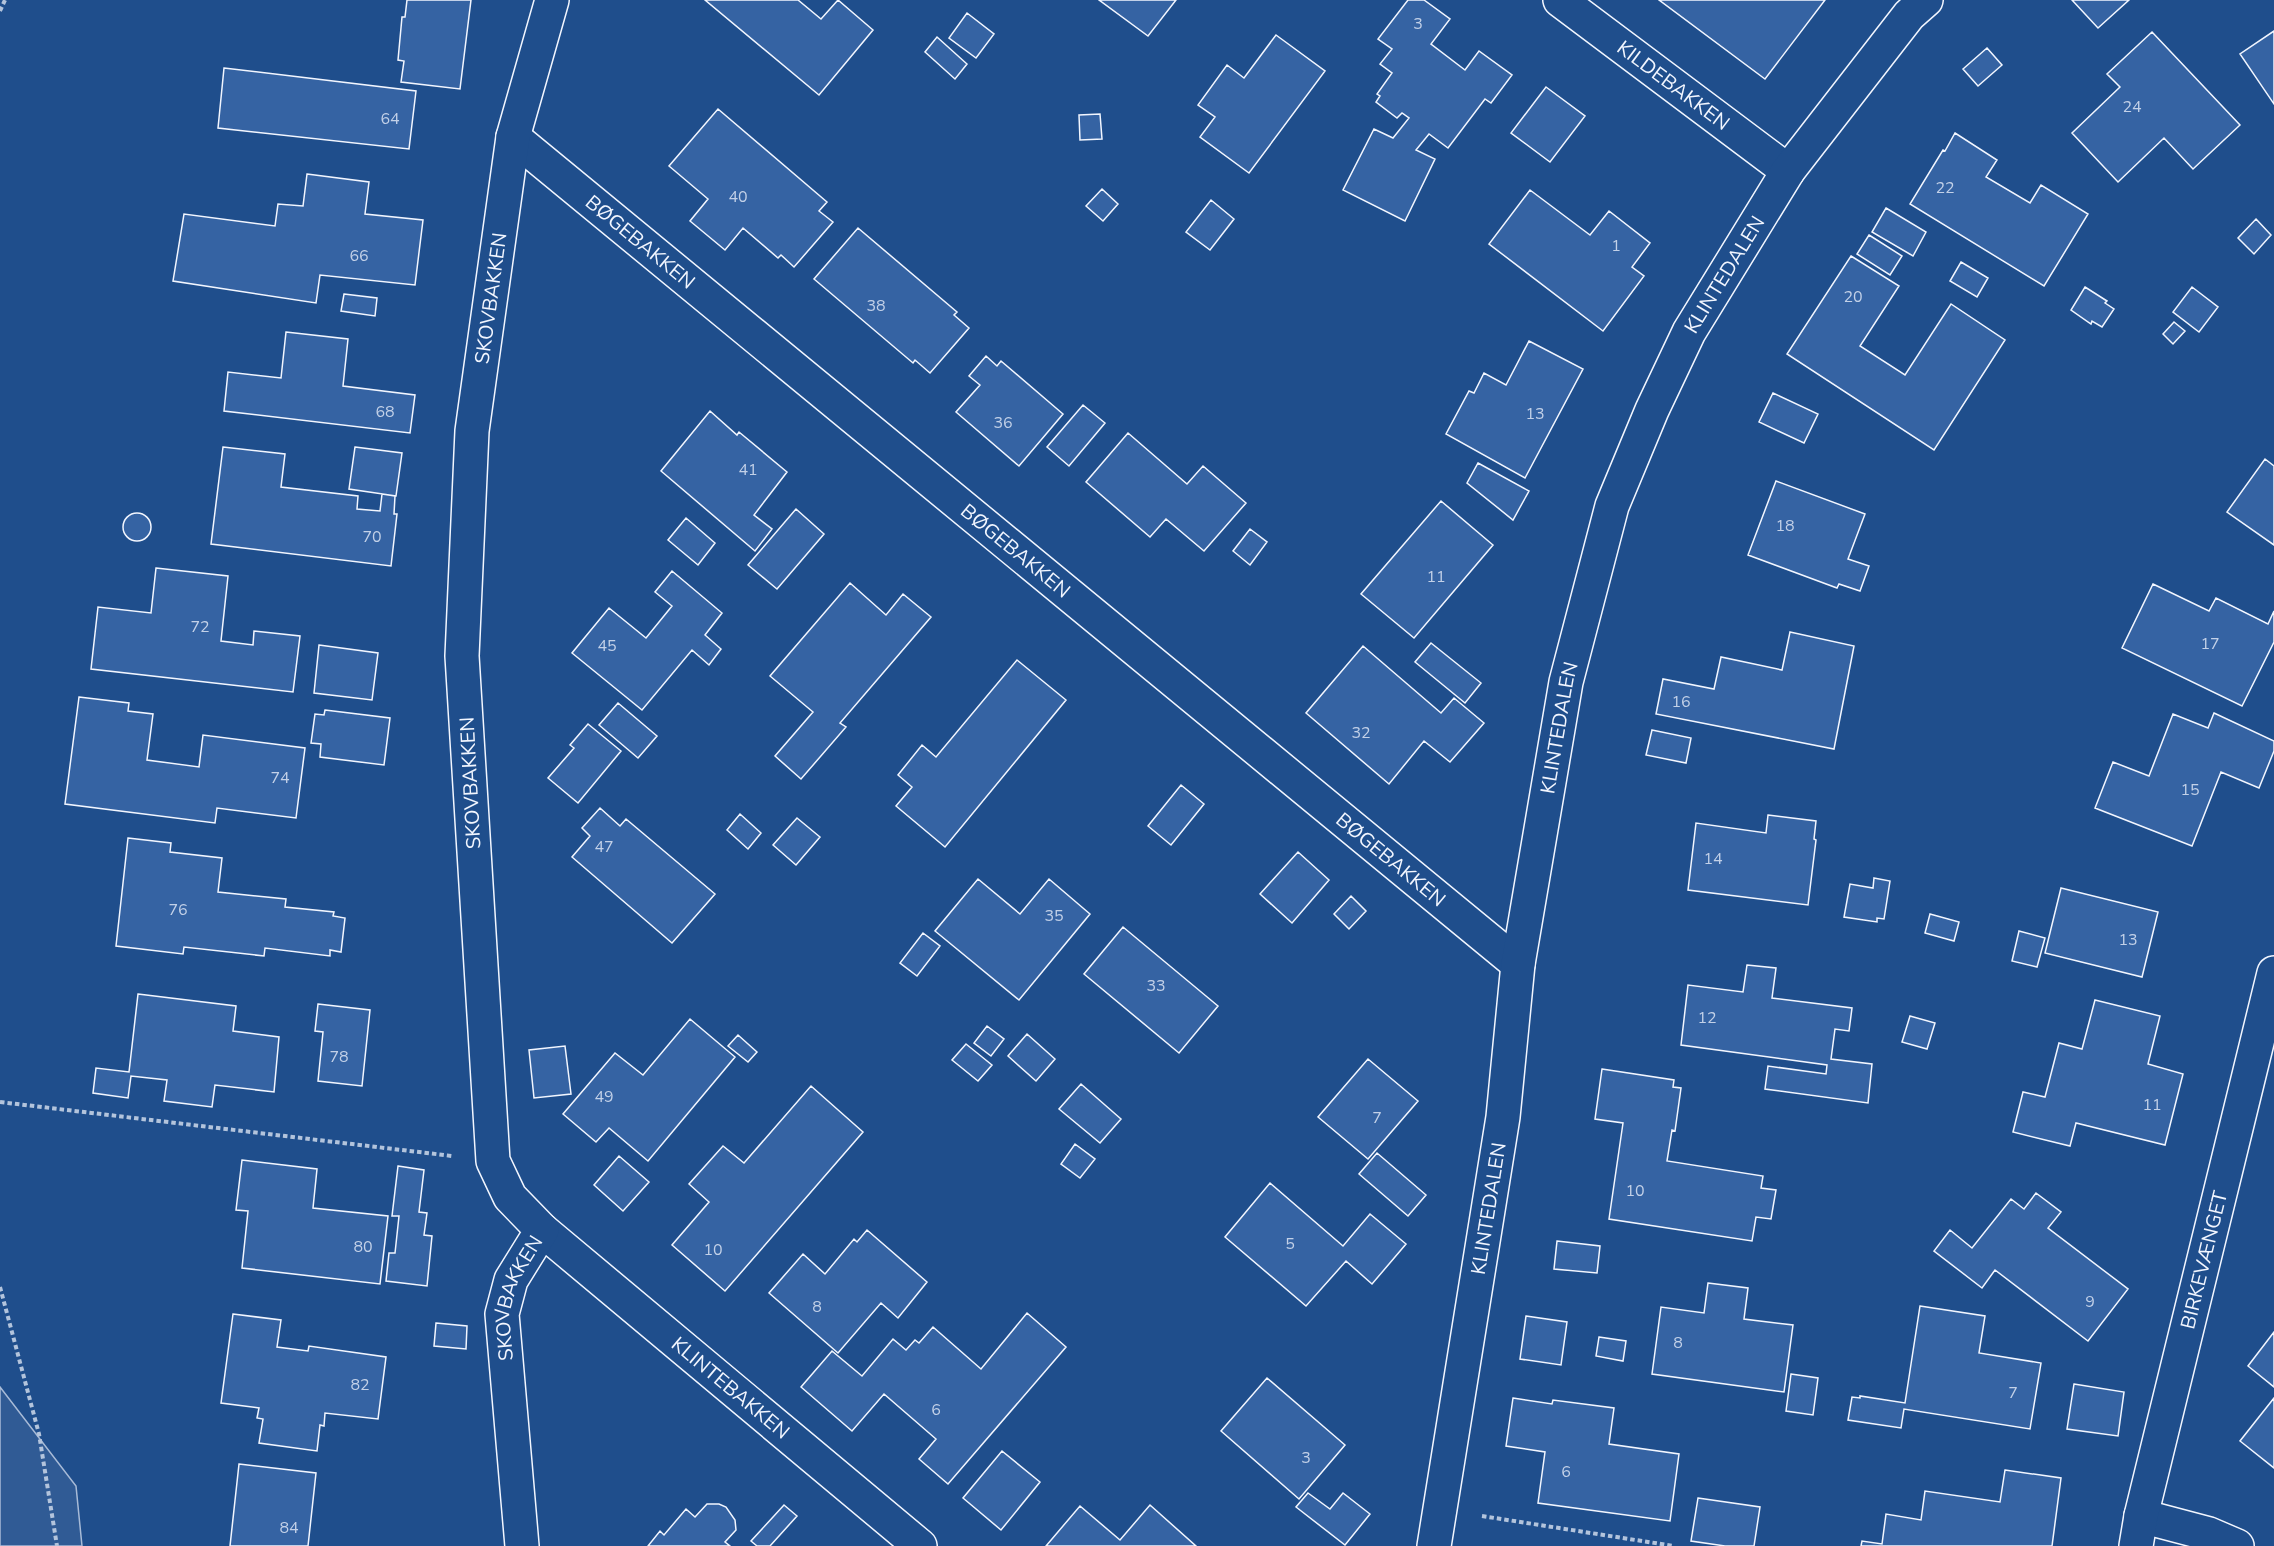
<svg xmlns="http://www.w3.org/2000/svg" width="2274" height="1546" viewBox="0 0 2274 1546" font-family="'Nunito Sans',sans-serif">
	<rect width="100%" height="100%" fill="#1f4e8c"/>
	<path fill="#305b95" stroke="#a8bbd7" stroke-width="1.5" d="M 0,1387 L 76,1486 L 82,1546 L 0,1546 Z"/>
	<path fill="#3563a3" stroke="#f2f6ff" stroke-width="1.5" d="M 407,0 L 471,0 L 460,89 L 401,82 L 404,61 L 398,60 L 402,17 L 405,17 Z
		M 705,0 L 798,0 L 821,19 L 838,0 L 873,30 L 819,95 Z
		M 1099,0 L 1176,0 L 1148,36 Z
		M 1408,0 L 1424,0 L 1450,19 L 1431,44 L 1465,70 L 1479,51 L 1512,75 L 1491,103 L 1485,99 L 1448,148 L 1429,134 L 1416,150 L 1435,159 L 1405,221 L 1343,190 L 1374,129 L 1393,138 L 1409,118 L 1402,113 L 1397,118 L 1376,102 L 1380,96 L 1377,94 L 1392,73 L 1380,64 L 1392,49 L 1378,39 Z
		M 1659,0 L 1825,0 L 1765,79 Z
		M 2072,0 L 2129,0 L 2098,28 Z
		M 967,13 L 994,34 L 976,58 L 949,38 Z
		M 2274,31 L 2274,104 L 2240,54 Z
		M 2152,32 L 2240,125 L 2193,169 L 2164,138 L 2118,182 L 2072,133 L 2120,87 L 2107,74 Z
		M 1276,35 L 1325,71 L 1249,173 L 1200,137 L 1215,117 L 1198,105 L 1227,65 L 1244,78 Z
		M 937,37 L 967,64 L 955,79 L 925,52 Z
		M 1987,48 L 2002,65 L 1978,86 L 1963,69 Z
		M 224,68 L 416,91 L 409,149 L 218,128 Z
		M 1546,87 L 1585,116 L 1550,162 L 1511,133 Z
		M 718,109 L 827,202 L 819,211 L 833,222 L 794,267 L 781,255 L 778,258 L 743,228 L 725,250 L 690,221 L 708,199 L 669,166 Z
		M 1100,114 L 1102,139 L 1080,140 L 1079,115 Z
		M 1955,133 L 1997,160 L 1986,177 L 2030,203 L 2041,185 L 2088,214 L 2044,286 L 1910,204 L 1943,150 L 1945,151 Z
		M 307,174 L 369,182 L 365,214 L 423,220 L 415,285 L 320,275 L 316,303 L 173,281 L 184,214 L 275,226 L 278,204 L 303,206 Z
		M 1102,189 L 1118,204 L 1103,221 L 1086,206 Z
		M 1530,190 L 1590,235 L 1609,211 L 1650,243 L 1632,267 L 1644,276 L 1603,331 L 1489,244 Z
		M 1211,200 L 1234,219 L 1210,250 L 1186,232 Z
		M 1886,208 L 1926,232 L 1913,256 L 1872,232 Z
		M 2256,219 L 2271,235 L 2254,254 L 2238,238 Z
		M 858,228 L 957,312 L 954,315 L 969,328 L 930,373 L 915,360 L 913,363 L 814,279 Z
		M 1869,235 L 1902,256 L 1890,275 L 1857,254 Z
		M 1851,256 L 1899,286 L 1860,346 L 1905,375 L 1951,304 L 2005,340 L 1934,450 L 1787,354 Z
		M 1961,262 L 1988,278 L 1977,297 L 1950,281 Z
		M 2085,287 L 2107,301 L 2105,303 L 2114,309 L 2102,327 L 2092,321 L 2091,324 L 2071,310 Z
		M 2192,287 L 2218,307 L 2199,332 L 2173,312 Z
		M 344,294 L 377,298 L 375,316 L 341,311 Z
		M 2174,322 L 2185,331 L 2173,344 L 2163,334 Z
		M 286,332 L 348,339 L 343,386 L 415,395 L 410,433 L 224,411 L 228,372 L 281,378 Z
		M 1529,341 L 1583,369 L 1525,478 L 1446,434 L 1469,391 L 1474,393 L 1484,373 L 1506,385 Z
		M 986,356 L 997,366 L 1001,361 L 1063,414 L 1019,466 L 956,412 L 980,385 L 969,376 Z
		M 1773,393 L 1818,414 L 1804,443 L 1759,422 Z
		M 1083,405 L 1105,423 L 1069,466 L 1047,447 Z
		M 710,411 L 737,435 L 739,432 L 787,472 L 754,515 L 772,529 L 755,551 L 661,471 Z
		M 1128,433 L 1187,484 L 1203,466 L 1246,503 L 1204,551 L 1166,519 L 1150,537 L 1086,482 Z
		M 223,447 L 285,454 L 281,487 L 358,496 L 357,509 L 380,511 L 382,494 L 395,496 L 394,514 L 397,514 L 391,566 L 211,544 Z
		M 355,447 L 402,453 L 396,496 L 349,489 Z
		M 2265,459 L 2274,466 L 2274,545 L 2227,512 Z
		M 1478,463 L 1529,491 L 1513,520 L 1467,483 Z
		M 1776,481 L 1865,514 L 1848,559 L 1869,566 L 1860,591 L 1839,584 L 1837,588 L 1748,555 Z
		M 1441,501 L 1493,545 L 1414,638 L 1361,594 Z
		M 796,509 L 824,534 L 777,589 L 748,565 Z
		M123 527a14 14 0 1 1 28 0a14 14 0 1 1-28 0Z
		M 686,518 L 715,543 L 698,565 L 668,540 Z
		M 1250,529 L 1267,542 L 1250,565 L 1233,551 Z
		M 156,568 L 228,576 L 221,641 L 253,645 L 254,631 L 300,636 L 293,692 L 91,669 L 98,607 L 151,613 Z
		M 672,571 L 722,613 L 705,635 L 721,649 L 709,665 L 692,650 L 642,710 L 572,653 L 609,608 L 646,638 L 672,606 L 655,592 Z
		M 850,583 L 886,615 L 903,594 L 931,617 L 840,723 L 846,727 L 801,779 L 775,756 L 813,712 L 770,676 Z
		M 2153,584 L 2209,611 L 2216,598 L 2268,624 L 2274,611 L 2274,642 L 2242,706 L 2122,648 Z
		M 1790,632 L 1854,646 L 1834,749 L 1656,714 L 1663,679 L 1714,689 L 1721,657 L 1782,670 Z
		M 1431,643 L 1481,683 L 1465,703 L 1415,662 Z
		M 319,645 L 378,653 L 372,700 L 314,693 Z
		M 1363,646 L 1441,713 L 1454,698 L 1484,723 L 1450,762 L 1424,741 L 1389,784 L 1306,713 Z
		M 1017,660 L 1066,700 L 945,847 L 896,806 L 912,787 L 898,775 L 922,745 L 936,757 Z
		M 79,697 L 129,703 L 128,711 L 153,714 L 147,760 L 199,767 L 203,735 L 305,748 L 296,818 L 217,808 L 215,823 L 65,804 Z
		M 618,703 L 657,736 L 638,758 L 599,725 Z
		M 325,710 L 390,718 L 384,765 L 320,757 L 321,744 L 311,743 L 315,714 L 324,715 Z
		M 2214,713 L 2274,741 L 2274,751 L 2259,788 L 2221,772 L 2192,846 L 2095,808 L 2113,762 L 2149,776 L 2173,714 L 2208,728 Z
		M 588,724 L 621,751 L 578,803 L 548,778 L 574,748 L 570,745 Z
		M 1652,730 L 1691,738 L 1686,763 L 1646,755 Z
		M 1181,785 L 1204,804 L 1171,845 L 1148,826 Z
		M 600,808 L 620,826 L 626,819 L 715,894 L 672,943 L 572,857 L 590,836 L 582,828 Z
		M 740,814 L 761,833 L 748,849 L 727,830 Z
		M 1768,815 L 1816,821 L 1814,839 L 1816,840 L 1808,905 L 1688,890 L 1696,823 L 1766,833 Z
		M 797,818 L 820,837 L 796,865 L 773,845 Z
		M 128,838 L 171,843 L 170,852 L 222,858 L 218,892 L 286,899 L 285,907 L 334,912 L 333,916 L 345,918 L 341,952 L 330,950 L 330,956 L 265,948 L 264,956 L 184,947 L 183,954 L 116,946 Z
		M 1298,852 L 1329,880 L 1292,923 L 1260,894 Z
		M 1874,878 L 1890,881 L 1884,919 L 1877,918 L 1877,922 L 1844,917 L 1850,884 L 1873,888 Z
		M 978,879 L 1020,914 L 1049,879 L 1090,914 L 1019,1000 L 935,931 Z
		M 2061,888 L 2158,912 L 2142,977 L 2045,953 Z
		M 1351,896 L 1366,911 L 1349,929 L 1334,914 Z
		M 1930,914 L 1959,922 L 1954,941 L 1925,933 Z
		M 1123,927 L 1218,1006 L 1179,1053 L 1084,974 Z
		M 2019,931 L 2045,938 L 2037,967 L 2012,961 Z
		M 923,933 L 940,946 L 917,976 L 900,963 Z
		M 1747,965 L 1776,968 L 1772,998 L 1852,1008 L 1849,1031 L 1835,1029 L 1831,1059 L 1872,1064 L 1868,1103 L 1765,1089 L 1768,1066 L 1826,1074 L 1827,1065 L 1681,1045 L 1688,985 L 1743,992 Z
		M 138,994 L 236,1006 L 233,1031 L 279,1037 L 274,1092 L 215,1085 L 212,1107 L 164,1101 L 167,1080 L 131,1076 L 128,1098 L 93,1093 L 96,1068 L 129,1072 Z
		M 2095,1000 L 2160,1016 L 2148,1064 L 2183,1074 L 2165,1145 L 2076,1123 L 2070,1146 L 2013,1132 L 2023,1092 L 2045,1097 L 2059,1043 L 2082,1049 Z
		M 318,1004 L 370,1010 L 362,1086 L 318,1081 L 323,1032 L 315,1031 Z
		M 1910,1016 L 1935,1023 L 1927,1049 L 1902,1042 Z
		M 690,1019 L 735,1057 L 648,1161 L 609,1128 L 596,1142 L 563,1114 L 615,1053 L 643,1075 Z
		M 987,1026 L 1004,1039 L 991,1056 L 974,1043 Z
		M 1027,1034 L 1055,1059 L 1036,1081 L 1008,1056 Z
		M 738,1035 L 757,1052 L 748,1062 L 728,1046 Z
		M 966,1044 L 992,1065 L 978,1081 L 952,1060 Z
		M 565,1046 L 571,1094 L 534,1098 L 529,1050 Z
		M 1368,1059 L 1418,1101 L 1368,1159 L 1318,1117 Z
		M 1602,1069 L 1674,1080 L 1673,1087 L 1681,1088 L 1675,1131 L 1672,1130 L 1667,1161 L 1763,1176 L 1761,1188 L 1776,1190 L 1771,1219 L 1756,1217 L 1752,1241 L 1609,1219 L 1623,1123 L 1595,1119 Z
		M 1081,1084 L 1121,1119 L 1100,1143 L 1059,1109 Z
		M 811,1086 L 863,1132 L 725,1291 L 672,1245 L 709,1202 L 689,1184 L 723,1146 L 744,1163 Z
		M 1075,1144 L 1095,1159 L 1080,1178 L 1061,1164 Z
		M 1377,1153 L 1426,1195 L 1408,1216 L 1359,1174 Z
		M 619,1156 L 649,1182 L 623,1211 L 594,1185 Z
		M 242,1160 L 317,1169 L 313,1208 L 388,1216 L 380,1284 L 242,1268 L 248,1211 L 236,1210 Z
		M 398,1166 L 424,1170 L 419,1212 L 427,1213 L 424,1235 L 432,1236 L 427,1286 L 386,1281 L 389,1253 L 395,1253 L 399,1216 L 392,1216 Z
		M 1270,1183 L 1343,1246 L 1370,1214 L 1406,1244 L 1372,1284 L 1346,1261 L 1306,1306 L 1225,1237 Z
		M 2036,1193 L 2061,1212 L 2048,1228 L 2128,1289 L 2088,1341 L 1995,1270 L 1982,1288 L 1934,1251 L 1950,1230 L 1972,1248 L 2011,1199 L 2024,1209 Z
		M 867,1230 L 927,1282 L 898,1318 L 881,1303 L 838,1353 L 769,1293 L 803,1254 L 825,1274 L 854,1239 L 857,1242 Z
		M 1557,1241 L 1600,1246 L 1597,1273 L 1554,1269 Z
		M 1708,1283 L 1748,1288 L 1744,1319 L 1793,1325 L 1784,1392 L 1652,1374 L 1661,1307 L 1704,1313 Z
		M 1920,1306 L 1985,1316 L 1979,1353 L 2041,1363 L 2030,1429 L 1904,1409 L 1901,1428 L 1848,1420 L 1852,1397 L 1860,1398 L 1860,1396 L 1905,1403 Z
		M 1027,1313 L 1066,1347 L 948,1484 L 919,1459 L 936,1439 L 884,1394 L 852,1431 L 801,1387 L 832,1351 L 862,1376 L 893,1339 L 906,1350 L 915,1340 L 919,1343 L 933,1327 L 981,1369 Z
		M 233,1314 L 281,1320 L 277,1347 L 308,1351 L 309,1346 L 386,1357 L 378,1419 L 325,1413 L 324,1426 L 320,1425 L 317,1451 L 259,1443 L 263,1419 L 257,1418 L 259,1408 L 221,1403 Z
		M 1526,1316 L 1567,1322 L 1561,1365 L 1520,1359 Z
		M 436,1323 L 467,1326 L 466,1349 L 434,1346 Z
		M 2274,1332 L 2274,1387 L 2248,1366 Z
		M 1599,1337 L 1626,1341 L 1623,1361 L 1596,1356 Z
		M 1791,1374 L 1818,1378 L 1813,1415 L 1786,1411 Z
		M 1267,1378 L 1345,1445 L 1299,1499 L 1221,1431 Z
		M 2074,1384 L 2124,1392 L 2118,1436 L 2067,1429 Z
		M 1513,1398 L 1552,1404 L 1553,1400 L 1614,1408 L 1609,1444 L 1679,1454 L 1670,1521 L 1538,1503 L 1545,1452 L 1506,1446 Z
		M 2274,1398 L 2274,1468 L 2240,1441 Z
		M 1002,1451 L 1040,1482 L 1001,1530 L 963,1498 Z
		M 239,1464 L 316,1473 L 308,1546 L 230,1546 Z
		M 2005,1470 L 2061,1478 L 2052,1546 L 1861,1546 L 1862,1541 L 1882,1544 L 1886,1514 L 1921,1520 L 1925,1491 L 2000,1502 Z
		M 1308,1493 L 1330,1509 L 1343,1493 L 1370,1514 L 1345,1545 L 1296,1507 Z
		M 1698,1498 L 1760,1507 L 1754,1546 L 1725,1546 L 1691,1541 Z
		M 707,1504 L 719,1504 L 726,1507 L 735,1520 L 736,1530 L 725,1542 L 730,1546 L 648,1546 L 660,1531 L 664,1535 L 686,1509 L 695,1517 Z
		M 784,1505 L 797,1516 L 770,1546 L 757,1546 L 751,1541 Z
		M 1150,1505 L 1196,1546 L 1046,1546 L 1080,1506 L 1120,1540 Z"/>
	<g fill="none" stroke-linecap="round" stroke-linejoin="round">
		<defs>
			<g id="minor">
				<path id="s1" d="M 1560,0 L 1788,171"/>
				<path id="s2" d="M 513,137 L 1518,964"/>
				<path id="s3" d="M 542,1230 L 920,1546"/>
				<path d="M 2141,1516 L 2209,1534 L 2237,1546"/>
				<path id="s4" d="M 522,1546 L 502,1314 L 511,1280 L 542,1230 L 510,1197 L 493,1161 L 462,656 L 472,431 L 513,137 L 552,0"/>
				<path id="s5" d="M 1434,1546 L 1503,1117 L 1518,964 L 1566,682 L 1612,506 L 1652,410 L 1689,332 L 1788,171 L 1909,15 L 1926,0"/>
				<path id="s6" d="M 2136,1546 L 2141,1516 L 2274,973"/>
			</g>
		</defs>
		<use href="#minor" stroke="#f2f6ff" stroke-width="36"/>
		<path stroke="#b3c4dc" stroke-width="4" stroke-dasharray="4.5 3" stroke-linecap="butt" d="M 0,11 L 5,0
			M 0,1102 L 452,1156
			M 0,1287 L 39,1434 L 57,1546
			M 1482,1516 L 1674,1546"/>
		<use href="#minor" stroke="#1f4e8c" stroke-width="33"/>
	</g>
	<g text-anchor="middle" stroke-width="4.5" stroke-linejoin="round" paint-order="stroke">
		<g font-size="16" fill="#c3d1e8">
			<text x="1418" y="29">3</text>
			<text x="2132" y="112">24</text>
			<text x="390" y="124">64</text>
			<text x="1945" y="193">22</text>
			<text x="738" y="202">40</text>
			<text x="1616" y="251">1</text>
			<text x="359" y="261">66</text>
			<text x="1853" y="302">20</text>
			<text x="876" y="311">38</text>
			<text x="385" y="417">68</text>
			<text x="1535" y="419">13</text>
			<text x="1003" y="428">36</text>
			<text x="748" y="475">41</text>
			<text x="1785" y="531">18</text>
			<text x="372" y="542">70</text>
			<text x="1436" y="582">11</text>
			<text x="200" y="632">72</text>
			<text x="2210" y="649">17</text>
			<text x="607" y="651">45</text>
			<text x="1681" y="707">16</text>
			<text x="1361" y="738">32</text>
			<text x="280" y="783">74</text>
			<text x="2190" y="795">15</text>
			<text x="604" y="852">47</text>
			<text x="1713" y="864">14</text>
			<text x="178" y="915">76</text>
			<text x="1054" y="921">35</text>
			<text x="2128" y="945">13</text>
			<text x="1156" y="991">33</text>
			<text x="1707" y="1023">12</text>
			<text x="339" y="1062">78</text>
			<text x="604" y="1102">49</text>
			<text x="2152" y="1110">11</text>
			<text x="1377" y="1123">7</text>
			<text x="1635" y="1196">10</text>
			<text x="1290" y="1249">5</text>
			<text x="363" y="1252">80</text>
			<text x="713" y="1255">10</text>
			<text x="2090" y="1307">9</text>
			<text x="817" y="1312">8</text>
			<text x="1678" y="1348">8</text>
			<text x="360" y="1390">82</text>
			<text x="2013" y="1398">7</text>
			<text x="936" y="1415">6</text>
			<text x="1306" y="1463">3</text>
			<text x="1566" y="1477">6</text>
			<text x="289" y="1533">84</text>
		</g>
		<g font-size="20" fill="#f2f6ff" stroke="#1f4e8c">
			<text dy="7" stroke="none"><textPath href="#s1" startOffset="142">KILDEBAKKEN</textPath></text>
			<text dy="7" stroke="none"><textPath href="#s2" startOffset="165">BØGEBAKKEN</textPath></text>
			<text dy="7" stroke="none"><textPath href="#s5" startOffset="1314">KLINTEDALEN</textPath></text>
			<text dy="7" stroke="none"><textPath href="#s4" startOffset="1278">SKOVBAKKEN</textPath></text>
			<text dy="7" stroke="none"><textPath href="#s2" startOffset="651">BØGEBAKKEN</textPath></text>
			<text dy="7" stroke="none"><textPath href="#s5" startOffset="828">KLINTEDALEN</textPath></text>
			<text transform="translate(470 783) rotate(-93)" y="7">SKOVBAKKEN</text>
			<text dy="7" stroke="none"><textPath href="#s2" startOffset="1137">BØGEBAKKEN</textPath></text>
			<text dy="7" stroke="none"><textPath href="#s5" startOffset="342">KLINTEDALEN</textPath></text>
			<text dy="7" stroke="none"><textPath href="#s6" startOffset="294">BIRKEVÆNGET</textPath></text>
			<text dy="7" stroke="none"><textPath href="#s4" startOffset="252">SKOVBAKKEN</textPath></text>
			<text dy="7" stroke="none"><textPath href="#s3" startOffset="246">KLINTEBAKKEN</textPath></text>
		</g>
	</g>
</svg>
